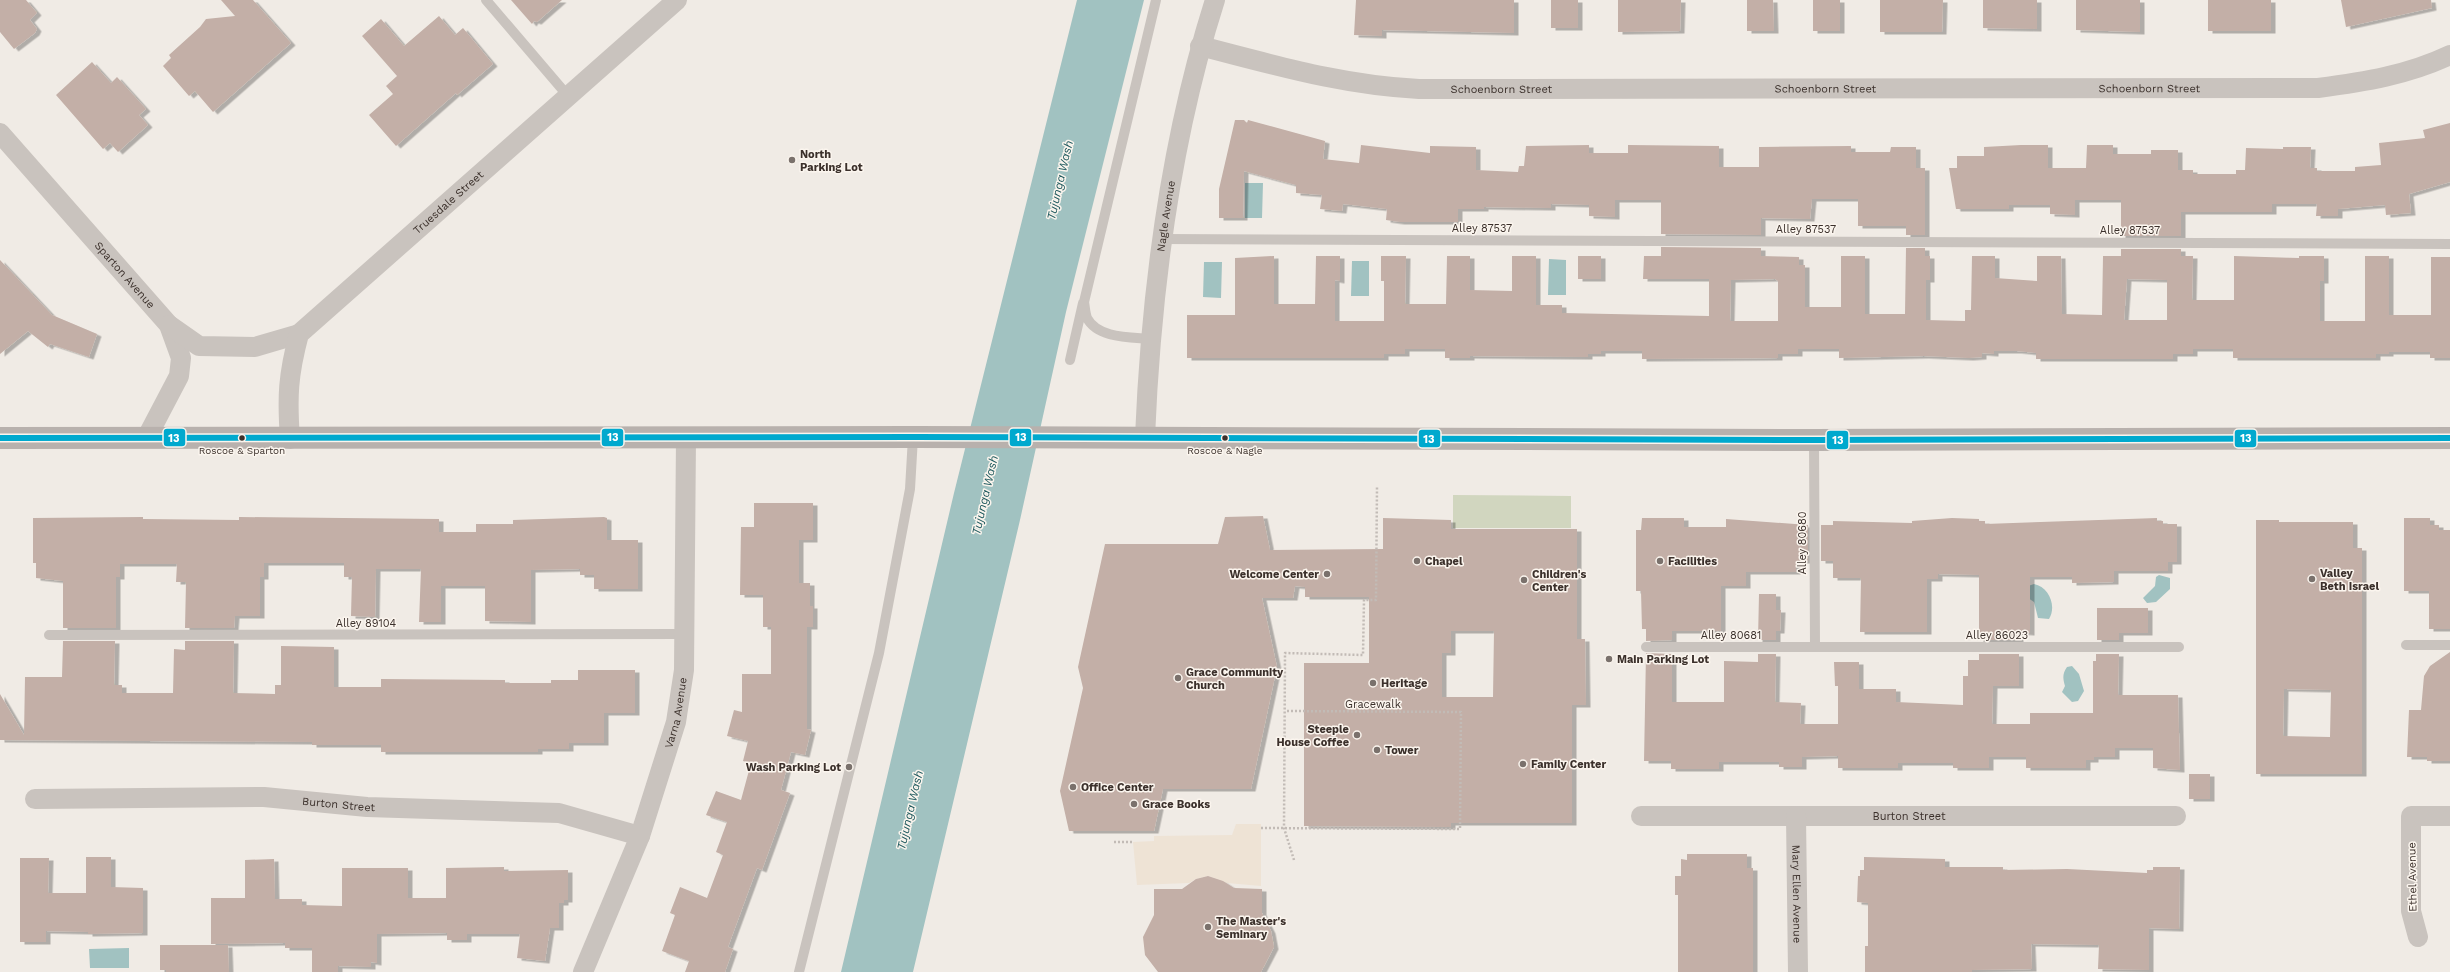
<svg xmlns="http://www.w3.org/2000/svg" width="2450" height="972" viewBox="0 0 2450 972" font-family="'Work Sans',sans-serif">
	<defs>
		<filter id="shadow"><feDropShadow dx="4.5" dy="2.5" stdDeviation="0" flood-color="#0004"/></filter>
	</defs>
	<rect width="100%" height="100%" fill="#f0ebe5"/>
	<path fill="#d1d6bf" d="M 1453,495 L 1571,496 L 1571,528 L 1453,528 Z"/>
	<path fill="#eee3d5" d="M 1236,824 L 1261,824 L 1261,886 L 1227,883 L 1208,876 L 1196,879 L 1189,883 L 1137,885 L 1133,842 L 1154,841 L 1154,836 L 1232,835 Z"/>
	<path fill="#a1c2c1" d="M 1077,0 L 1144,0 L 1066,312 L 1020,520 L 913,972 L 841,972 L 954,493 Z
		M 1245,183 L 1263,183 L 1262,218 L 1245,218 Z
		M 1549,259 L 1566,260 L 1566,295 L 1548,295 Z
		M 1352,261 L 1369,261 L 1369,296 L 1351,296 Z
		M 1204,262 L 1222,262 L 1221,298 L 1203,297 Z
		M 2159,575 L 2170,578 L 2170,589 L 2156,602 L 2147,603 L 2143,598 L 2155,586 L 2156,577 Z
		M 2034,584 C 2049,587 2057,606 2049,619 L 2038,618 L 2034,602 L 2028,598 L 2028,586 Z
		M 2072,666 L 2079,674 L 2084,691 L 2078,701 L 2072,702 L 2062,692 L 2065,686 C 2063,679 2062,674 2067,667 Z
		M 129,948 L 129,968 L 90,968 L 89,949 Z"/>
	<path fill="#c3afa7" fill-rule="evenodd" filter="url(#shadow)" d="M 0,0 L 26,0 L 37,13 L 30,20 L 37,29 L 35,33 L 14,49 L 0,32 Z
		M 221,0 L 253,0 L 291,43 L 213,112 L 195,91 L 189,96 L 163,66 L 171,58 L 169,55 L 200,27 L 206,19 L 235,16 Z
		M 511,0 L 562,0 L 537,22 L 534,21 L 532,24 Z
		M 1356,0 L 1514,0 L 1514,33 L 1382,30 L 1382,36 L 1354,35 Z
		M 1551,0 L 1578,0 L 1578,28 L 1551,28 Z
		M 1618,0 L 1681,0 L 1680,31 L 1618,32 Z
		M 1747,0 L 1773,0 L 1774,31 L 1747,31 Z
		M 1813,0 L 1840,0 L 1840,31 L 1813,31 Z
		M 1880,0 L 1943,0 L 1942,32 L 1880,32 Z
		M 1983,0 L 2037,0 L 2037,29 L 1983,28 Z
		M 2076,0 L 2140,0 L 2140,32 L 2076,30 Z
		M 2208,0 L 2271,0 L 2271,31 L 2208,31 Z
		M 2341,0 L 2431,0 L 2432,8 L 2346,27 Z
		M 439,16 L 455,35 L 463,28 L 493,64 L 457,95 L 456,93 L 396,146 L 369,115 L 393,94 L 386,86 L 397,76 L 362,36 L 381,19 L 404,46 Z
		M 92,62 L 111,83 L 117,77 L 146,109 L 139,115 L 148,125 L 118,152 L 110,143 L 103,149 L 56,95 Z
		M 1235,120 L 1244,120 L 1247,123 L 1248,120 L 1325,141 L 1323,159 L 1359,163 L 1361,145 L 1430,153 L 1430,146 L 1476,147 L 1476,170 L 1518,172 L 1519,166 L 1524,166 L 1526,146 L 1589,145 L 1589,153 L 1628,153 L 1628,145 L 1719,146 L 1719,167 L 1759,167 L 1759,147 L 1851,146 L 1851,152 L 1890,152 L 1891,147 L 1916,147 L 1916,168 L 1925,168 L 1925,235 L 1906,235 L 1906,226 L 1858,226 L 1858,199 L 1812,199 L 1810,219 L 1761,218 L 1761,235 L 1661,234 L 1661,200 L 1615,200 L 1615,217 L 1589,216 L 1589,205 L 1551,204 L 1551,208 L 1484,207 L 1484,209 L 1458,209 L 1458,222 L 1400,222 L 1386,220 L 1387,209 L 1343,204 L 1342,211 L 1320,209 L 1322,195 L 1296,193 L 1296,185 L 1244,171 L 1243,218 L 1219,218 L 1219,189 Z
		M 2450,123 L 2450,182 L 2409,194 L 2411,213 L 2386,215 L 2385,205 L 2338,209 L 2338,216 L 2316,216 L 2317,204 L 2272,204 L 2272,212 L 2181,212 L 2181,236 L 2121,236 L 2121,200 L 2075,200 L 2075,215 L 2050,214 L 2050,205 L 2009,205 L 2009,209 L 1956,209 L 1949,168 L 1957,168 L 1957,156 L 1984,156 L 1984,147 L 2021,145 L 2048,145 L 2048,168 L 2086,168 L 2087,145 L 2113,145 L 2113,154 L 2151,154 L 2151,150 L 2178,150 L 2178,170 L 2193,170 L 2193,174 L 2236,174 L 2236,170 L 2245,170 L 2246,148 L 2283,149 L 2283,147 L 2311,147 L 2310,168 L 2317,168 L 2317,171 L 2355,171 L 2355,167 L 2381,165 L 2379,143 L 2425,138 L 2423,130 Z
		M 1661,247 L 1761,248 L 1761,256 L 1799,257 L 1799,265 L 1805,265 L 1805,307 L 1841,307 L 1841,256 L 1865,256 L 1865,314 L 1905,314 L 1906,248 L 1925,248 L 1925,256 L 1930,256 L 1930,280 L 1926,280 L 1926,320 L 1965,321 L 1965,310 L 1971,310 L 1972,256 L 1995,256 L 1995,278 L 2037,281 L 2037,256 L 2061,256 L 2062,314 L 2102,315 L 2103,256 L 2121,256 L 2121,249 L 2181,249 L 2181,256 L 2193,256 L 2192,300 L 2234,300 L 2234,256 L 2299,258 L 2299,256 L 2324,256 L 2324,281 L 2320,281 L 2320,321 L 2365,321 L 2365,256 L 2389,256 L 2389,315 L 2431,315 L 2431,257 L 2450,257 L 2450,358 L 2430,358 L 2430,352 L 2389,352 L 2389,354 L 2376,354 L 2376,358 L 2233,358 L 2233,349 L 2193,349 L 2193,354 L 2173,354 L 2173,359 L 2036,359 L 2036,353 L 2017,351 L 1994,351 L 1994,354 L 1982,353 L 1982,357 L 1969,358 L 1924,356 L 1839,358 L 1839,349 L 1798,349 L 1798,354 L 1778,354 L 1778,358 L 1642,359 L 1642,351 L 1601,351 L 1601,354 L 1588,354 L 1588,357 L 1470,356 L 1470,358 L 1445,358 L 1445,349 L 1405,349 L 1405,354 L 1384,354 L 1384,358 L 1187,358 L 1187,315 L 1235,315 L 1235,258 L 1274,256 L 1274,304 L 1315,304 L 1316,256 L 1340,256 L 1340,281 L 1335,280 L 1335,321 L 1384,321 L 1384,281 L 1381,281 L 1381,256 L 1406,256 L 1405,304 L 1446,304 L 1447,256 L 1470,256 L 1470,290 L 1512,291 L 1512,256 L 1536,256 L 1536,305 L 1562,305 L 1562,313 L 1709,316 L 1709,279 L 1643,279 L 1644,256 L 1661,256 ZM 1775,279 L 1778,281 L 1778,321 L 1730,321 L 1731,280 ZM 2127,279 L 2167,280 L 2167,320 L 2124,320 Z
		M 1578,256 L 1601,256 L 1601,279 L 1578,279 Z
		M 0,260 L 52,315 L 97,334 L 89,357 L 50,344 L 48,347 L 28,331 L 0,354 Z
		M 754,503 L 813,503 L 813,540 L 799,540 L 799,583 L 810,583 L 810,606 L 813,606 L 813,627 L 807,627 L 807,729 L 811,730 L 805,755 L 791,752 L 781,790 L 790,793 L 762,870 L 757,868 L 728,947 L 733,949 L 725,972 L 685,972 L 689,961 L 662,951 L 675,915 L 670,913 L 680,887 L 707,898 L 723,855 L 716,852 L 727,822 L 706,815 L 716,791 L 741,800 L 751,763 L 743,761 L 748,741 L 727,736 L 734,710 L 742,712 L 742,674 L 771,674 L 771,627 L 763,627 L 763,595 L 740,595 L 741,527 L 754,527 Z
		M 1263,516 L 1270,550 L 1383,549 L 1383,518 L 1451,520 L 1451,529 L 1577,529 L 1577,639 L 1585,639 L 1586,705 L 1572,705 L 1572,823 L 1451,823 L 1451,827 L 1304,826 L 1304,663 L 1369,663 L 1369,597 L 1305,597 L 1305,587 L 1295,586 L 1293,598 L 1262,598 L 1277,667 L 1251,789 L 1163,789 L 1154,831 L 1069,831 L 1060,791 L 1083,688 L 1078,667 L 1105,544 L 1218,544 L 1225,517 ZM 1451,631 L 1494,631 L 1493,697 L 1442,697 L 1442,653 L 1451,653 Z
		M 143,517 L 143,519 L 239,520 L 239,517 L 439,519 L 439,532 L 476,532 L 476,524 L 513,524 L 513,520 L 604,517 L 607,518 L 607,540 L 638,540 L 638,589 L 594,589 L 594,575 L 580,575 L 580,569 L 531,570 L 531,622 L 485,621 L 485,586 L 441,586 L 441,622 L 419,622 L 421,569 L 376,569 L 375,617 L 351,616 L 352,577 L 344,577 L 344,563 L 264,563 L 264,577 L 260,577 L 260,616 L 235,616 L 234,628 L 185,628 L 186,582 L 176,582 L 177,564 L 120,564 L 120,577 L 116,577 L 116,628 L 63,628 L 63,581 L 36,578 L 36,563 L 33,563 L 33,518 Z
		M 1642,518 L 1684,518 L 1684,527 L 1726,527 L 1726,519 L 1808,525 L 1808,561 L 1796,561 L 1796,572 L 1746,572 L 1746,586 L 1721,586 L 1721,631 L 1672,631 L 1672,640 L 1646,641 L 1646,629 L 1642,629 L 1641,591 L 1636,591 L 1636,530 L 1641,530 Z
		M 1952,518 L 1979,519 L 1979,521 L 1985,521 L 1985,524 L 2157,518 L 2157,521 L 2163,521 L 2163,524 L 2177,524 L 2177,562 L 2168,562 L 2168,571 L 2114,571 L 2114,582 L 2072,583 L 2072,577 L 2030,577 L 2030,633 L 2019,632 L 2019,640 L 1979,640 L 1979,575 L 1938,574 L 1938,579 L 1927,579 L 1927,632 L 1860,632 L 1861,578 L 1833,578 L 1833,561 L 1821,561 L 1821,525 L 1833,525 L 1833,521 L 1912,523 L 1912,521 Z
		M 2404,518 L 2430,518 L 2430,525 L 2439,525 L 2439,530 L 2450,530 L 2450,629 L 2429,629 L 2429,591 L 2404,591 Z
		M 2256,520 L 2279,520 L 2279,522 L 2353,522 L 2353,548 L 2362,548 L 2362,774 L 2256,774 ZM 2284,689 L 2331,690 L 2330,737 L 2283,736 Z
		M 1759,594 L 1776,594 L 1776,610 L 1781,610 L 1780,631 L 1776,631 L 1776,640 L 1758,640 Z
		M 2097,608 L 2148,608 L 2148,633 L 2119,633 L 2119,640 L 2097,640 Z
		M 63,641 L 115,641 L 114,685 L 122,685 L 122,693 L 173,693 L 174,649 L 185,650 L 185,641 L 234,641 L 233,693 L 275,694 L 275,685 L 281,685 L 281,646 L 334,647 L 334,687 L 381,687 L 381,679 L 505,680 L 505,683 L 551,683 L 551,680 L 578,680 L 578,670 L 635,670 L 635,713 L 604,713 L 604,743 L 569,743 L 569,749 L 538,749 L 538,752 L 381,752 L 381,745 L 312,745 L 312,742 L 0,740 L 0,694 L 24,735 L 25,677 L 62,677 Z
		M 2450,652 L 2450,761 L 2427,761 L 2427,757 L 2407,757 L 2409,710 L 2421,710 L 2424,676 L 2430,666 Z
		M 1646,653 L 1672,654 L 1672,702 L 1724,702 L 1724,661 L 1758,662 L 1758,654 L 1776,654 L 1775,702 L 1801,703 L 1800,724 L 1838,724 L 1838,686 L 1835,686 L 1834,662 L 1859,662 L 1859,689 L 1896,689 L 1896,702 L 1963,705 L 1963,676 L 1968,676 L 1968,660 L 1979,660 L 1979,654 L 2019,654 L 2019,686 L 1993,686 L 1992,724 L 2030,724 L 2030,713 L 2093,713 L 2093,661 L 2096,661 L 2096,654 L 2119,654 L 2118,695 L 2178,695 L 2180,770 L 2153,768 L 2153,748 L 2115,748 L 2115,757 L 2094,757 L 2094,760 L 2086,760 L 2086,768 L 2026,768 L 2026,757 L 1989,757 L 1989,768 L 1953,768 L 1953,763 L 1898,763 L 1898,768 L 1838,768 L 1838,756 L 1802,757 L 1802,767 L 1779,767 L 1779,762 L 1719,762 L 1719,769 L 1671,769 L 1671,761 L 1644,761 Z
		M 2189,774 L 2210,774 L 2210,799 L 2189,799 Z
		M 1687,854 L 1747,854 L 1747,868 L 1753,868 L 1753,972 L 1678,972 L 1678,895 L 1675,895 L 1675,876 L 1681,876 L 1681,859 L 1687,860 Z
		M 86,857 L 111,857 L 111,887 L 143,888 L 143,933 L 88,934 L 88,932 L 46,931 L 46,942 L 20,942 L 20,858 L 49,858 L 48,893 L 86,893 Z
		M 1864,857 L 1945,859 L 1945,867 L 2003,867 L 2003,870 L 2067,869 L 2147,873 L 2147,870 L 2153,870 L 2153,867 L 2180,867 L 2179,929 L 2149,928 L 2149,970 L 2098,969 L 2099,945 L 2031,944 L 2032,969 L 1972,970 L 1972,972 L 1865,972 L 1865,946 L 1868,946 L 1868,903 L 1857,902 L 1858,876 L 1860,876 L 1860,870 L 1864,870 Z
		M 274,859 L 275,899 L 302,899 L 302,905 L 342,906 L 342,868 L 408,868 L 408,898 L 446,898 L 446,868 L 504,867 L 504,871 L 568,870 L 568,900 L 564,900 L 564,903 L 559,903 L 559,928 L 550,928 L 545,961 L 517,958 L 520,934 L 467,934 L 467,940 L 447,940 L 447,933 L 377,934 L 377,963 L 371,962 L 371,967 L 338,966 L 338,972 L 312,972 L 312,948 L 285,948 L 285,943 L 211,944 L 211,898 L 245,898 L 245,860 Z
		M 1208,876 L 1223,881 L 1234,888 L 1262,889 L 1262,913 L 1271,931 L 1274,947 L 1261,972 L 1158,972 L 1145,955 L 1143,937 L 1154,915 L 1154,889 L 1182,889 L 1196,879 Z
		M 160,945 L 228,945 L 229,972 L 166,972 L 166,970 L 160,970 Z"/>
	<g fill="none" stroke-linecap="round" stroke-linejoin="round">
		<path stroke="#c2bbb6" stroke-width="2.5" stroke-dasharray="2 2" stroke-linecap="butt" d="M 1261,828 L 1460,829 L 1461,712 L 1285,711
			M 1114,842 L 1133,842
			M 1294,860 L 1284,828 L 1285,653 L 1363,655 L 1364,600 L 1376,600 L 1377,487"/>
		<path stroke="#c9c3be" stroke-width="10" d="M 486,0 L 568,96
			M 1162,239 L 2450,244
			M 1151,339 C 1132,337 1098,339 1087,318 C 1085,313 1085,307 1084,302 L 1156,0
			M 1070,360 L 1083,303
			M 1814,440 L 1815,647
			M 49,635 L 684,634
			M 2406,645 L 2450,645
			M 1646,647 L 2179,647
			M 799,972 L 879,653 L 910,489 L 913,437"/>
		<g stroke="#c9c3be" stroke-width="20">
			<path id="s1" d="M 1200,46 C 1275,65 1341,85 1419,89 L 2318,88 C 2364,82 2408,75 2450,55"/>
			<path id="s2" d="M 0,133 L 169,325 L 181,358 L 179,376 L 147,437"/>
			<path d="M 169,325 L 199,346 L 255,347 L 299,334"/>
			<path id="s3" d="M 1145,437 C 1151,290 1170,141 1215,0"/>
			<path id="s4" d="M 290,439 C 287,397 288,375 299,334 L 677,0"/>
			<path id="s5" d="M 35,799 L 264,797 L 367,807 L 559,813 L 640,836"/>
			<path id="s6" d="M 1641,816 L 2176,816"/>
			<path id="s7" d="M 1796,816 L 1798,972"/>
			<path d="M 2418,937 L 2411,911 L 2411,816 L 2450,816"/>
			<path id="s8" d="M 583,972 L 640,836 L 676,722 L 684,670 L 686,438"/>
		</g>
		<path stroke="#b8b1ad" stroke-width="22" d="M 0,438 L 913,437 L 1814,440 L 2450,438"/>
		<defs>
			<path id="bus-1" d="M 0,438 L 913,437 L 1814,440 L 2450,438"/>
		</defs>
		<use href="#bus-1" stroke="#fbf5ee" stroke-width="9"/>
		<use href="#bus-1" stroke="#00a9ce" stroke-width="6"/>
	</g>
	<g fill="#7a716c" stroke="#fbf5ee" stroke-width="1.5">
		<circle cx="792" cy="160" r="4"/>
		<circle cx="1417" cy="561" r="4"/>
		<circle cx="1660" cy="561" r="4"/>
		<circle cx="1327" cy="574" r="4"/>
		<circle cx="2312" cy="579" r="4"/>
		<circle cx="1524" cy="580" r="4"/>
		<circle cx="1609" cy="659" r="4"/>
		<circle cx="1178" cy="678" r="4"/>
		<circle cx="1373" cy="683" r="4"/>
		<circle cx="1357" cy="735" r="4"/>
		<circle cx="1377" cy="750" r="4"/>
		<circle cx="1523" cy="764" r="4"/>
		<circle cx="849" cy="767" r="4"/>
		<circle cx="1073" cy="787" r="4"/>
		<circle cx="1134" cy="804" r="4"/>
		<circle cx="1208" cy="927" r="4"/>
	</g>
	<g fill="#3b302b" stroke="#fbf5ee" stroke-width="1.5">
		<circle cx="242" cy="438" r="3.5"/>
		<circle cx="1225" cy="438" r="3.5"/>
	</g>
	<g text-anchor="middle" stroke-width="3" stroke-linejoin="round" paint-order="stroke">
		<g font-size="10" fill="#3b302b" stroke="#fbf5ee">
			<text x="242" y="454">Roscoe &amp; Sparton</text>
			<text x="1225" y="454">Roscoe &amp; Nagle</text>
		</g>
		<g font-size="11" fill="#3b302b" stroke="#fbf5ee">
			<text dy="4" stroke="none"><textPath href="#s1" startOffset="306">Schoenborn Street</textPath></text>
			<text dy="4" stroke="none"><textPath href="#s1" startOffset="630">Schoenborn Street</textPath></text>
			<text dy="4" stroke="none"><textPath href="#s1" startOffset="954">Schoenborn Street</textPath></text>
			<text dy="4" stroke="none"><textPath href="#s4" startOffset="305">Truesdale Street</textPath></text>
			<text dy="4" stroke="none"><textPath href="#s3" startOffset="222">Nagle Avenue</textPath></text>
			<text x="1482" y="232">Alley 87537</text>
			<text x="1806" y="233">Alley 87537</text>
			<text x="2130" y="234">Alley 87537</text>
			<text dy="4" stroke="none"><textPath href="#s2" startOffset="189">Sparton Avenue</textPath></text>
			<text transform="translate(1802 543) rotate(-90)" y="4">Alley 80680</text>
			<text x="366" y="627">Alley 89104</text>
			<text x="1731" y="639">Alley 80681</text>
			<text x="1997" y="639">Alley 86023</text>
			<text x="1373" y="708">Gracewalk</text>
			<text dy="4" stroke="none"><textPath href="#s8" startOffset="276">Varna Avenue</textPath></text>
			<text dy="4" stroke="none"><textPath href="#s5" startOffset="304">Burton Street</textPath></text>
			<text dy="4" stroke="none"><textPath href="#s6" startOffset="268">Burton Street</textPath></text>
			<text transform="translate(2412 877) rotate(-91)" y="4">Ethel Avenue</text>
			<text dy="4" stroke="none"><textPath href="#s7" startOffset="78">Mary Ellen Avenue</textPath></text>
		</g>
		<g font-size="11" font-weight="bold" fill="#3b302b" stroke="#fbf5ee" text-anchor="start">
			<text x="800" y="158">North<tspan x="800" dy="13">Parking Lot</tspan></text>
			<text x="1425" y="565">Chapel</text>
			<text x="1668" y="565">Facilities</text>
			<text x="2320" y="577">Valley<tspan x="2320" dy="13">Beth Israel</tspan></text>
			<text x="1319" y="578" text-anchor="end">Welcome Center</text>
			<text x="1532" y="578">Children's<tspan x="1532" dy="13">Center</tspan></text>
			<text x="1617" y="663">Main Parking Lot</text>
			<text x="1186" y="676">Grace Community<tspan x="1186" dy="13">Church</tspan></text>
			<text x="1381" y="687">Heritage</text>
			<text x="1349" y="733" text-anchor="end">Steeple<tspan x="1349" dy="13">House Coffee</tspan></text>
			<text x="1385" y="754">Tower</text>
			<text x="1531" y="768">Family Center</text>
			<text x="841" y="771" text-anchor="end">Wash Parking Lot</text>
			<text x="1081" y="791">Office Center</text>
			<text x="1142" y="808">Grace Books</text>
			<text x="1216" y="925">The Master's<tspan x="1216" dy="13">Seminary</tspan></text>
		</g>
		<g font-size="12" font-style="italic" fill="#1f5a5e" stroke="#fbf5ee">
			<text transform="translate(1060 180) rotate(-77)" y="4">Tujunga Wash</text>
			<text transform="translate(985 495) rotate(-77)" y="4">Tujunga Wash</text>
			<text transform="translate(910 810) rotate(-77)" y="4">Tujunga Wash</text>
		</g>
	</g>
	<g stroke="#fbf5ee" stroke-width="1.5">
		<rect x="601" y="428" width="23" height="19" rx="4" fill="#00a9ce"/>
		<rect x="1009" y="428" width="23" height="19" rx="4" fill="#00a9ce"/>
		<rect x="163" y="428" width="23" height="19" rx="4" fill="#00a9ce"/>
		<rect x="2234" y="429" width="23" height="19" rx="4" fill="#00a9ce"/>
		<rect x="1418" y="429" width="23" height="19" rx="4" fill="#00a9ce"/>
		<rect x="1826" y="430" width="23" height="20" rx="4" fill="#00a9ce"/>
	</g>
	<g font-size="11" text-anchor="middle" font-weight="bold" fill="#fff">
		<text x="613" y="441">13</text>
		<text x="1021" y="441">13</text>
		<text x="174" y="442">13</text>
		<text x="2246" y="442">13</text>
		<text x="1429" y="443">13</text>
		<text x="1838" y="444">13</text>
	</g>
</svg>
